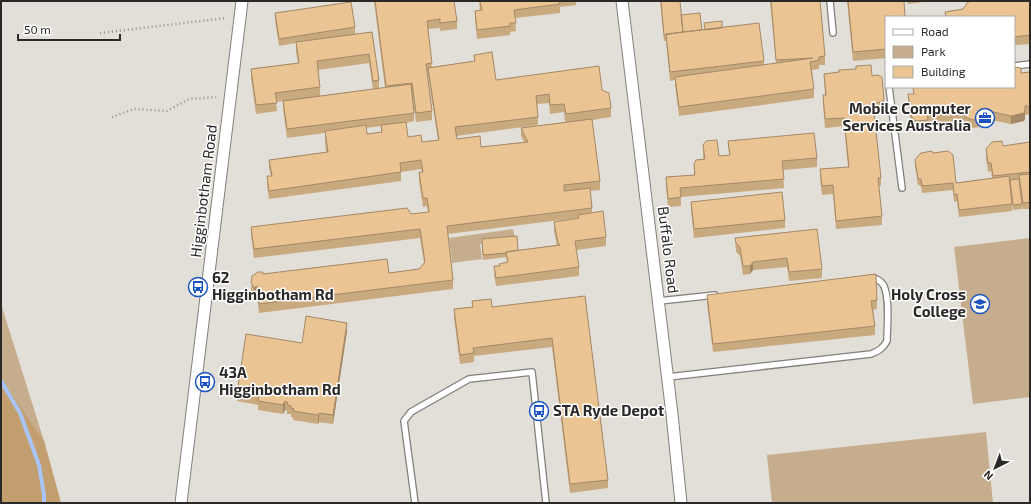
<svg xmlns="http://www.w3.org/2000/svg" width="1031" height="504" viewBox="0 0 1031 504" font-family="'Exo 2',sans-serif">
	<rect width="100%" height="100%" fill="#e2ded8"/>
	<path fill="#c6ad8d" d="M 513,229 L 515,239 L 480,244 L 482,259 L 452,263 L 449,238 Z
		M 1030,238 L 1030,397 L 973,404 L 954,247 Z
		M 1,304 L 44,441 L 61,503 L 1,503 Z
		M 986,432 L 993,503 L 772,503 L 767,455 Z"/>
	<path fill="#c39e6e" d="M 1,379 L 44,441 L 61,503 L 1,503 Z"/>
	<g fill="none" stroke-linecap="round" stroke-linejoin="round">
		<path stroke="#a9c5f7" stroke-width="4" d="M 1,381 L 20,413 L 39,465 L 44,495 L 44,503"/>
		<defs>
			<path id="service" d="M 830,1 L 833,33
				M 1014,66 L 1030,64
				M 889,87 L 902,188
				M 659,301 L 715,295
				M 668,377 L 871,354 C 879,351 883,348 887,341 C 887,328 891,291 881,282 C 877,278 873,278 869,279
				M 415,503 L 404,421 L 411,412 L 469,379 L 532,372 L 546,503"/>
			<path id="minor" d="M 622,1 L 672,414 L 681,503
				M 181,503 L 242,1"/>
		</defs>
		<use href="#service" stroke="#837f7a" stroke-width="8"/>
		<use href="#minor" stroke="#837f7a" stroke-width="13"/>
		<path stroke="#94908c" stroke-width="2.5" stroke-dasharray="1 3" stroke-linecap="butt" d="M 100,33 L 226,18
			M 112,117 L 134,109 L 167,111 L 189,99 L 216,97"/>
		<use href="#service" stroke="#fff" stroke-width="5.5"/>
		<use href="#minor" stroke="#fff" stroke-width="11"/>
	</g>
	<path fill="#c9a97e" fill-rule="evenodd" d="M 374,1 L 454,1 L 457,21 L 457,29 L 440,31 L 440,28 L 428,29 L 432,67 L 474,61 L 474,55 L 496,80 L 602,90 L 611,108 L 611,117 L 592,120 L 600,181 L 600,190 L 590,191 L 592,208 L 592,213 L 606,237 L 606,246 L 576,250 L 579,267 L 579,276 L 496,286 L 494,275 L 494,266 L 499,266 L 499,264 L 507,262 L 506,257 L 483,260 L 482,244 L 482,239 L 518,250 L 557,245 L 554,231 L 554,222 L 577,218 L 448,234 L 453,280 L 453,289 L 259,313 L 257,295 L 254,296 L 251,291 L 252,276 L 263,274 L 389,273 L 419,269 L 424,263 L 420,238 L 254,258 L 251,235 L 251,227 L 411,214 L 428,212 L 427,206 L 423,207 L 419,181 L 419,172 L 422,172 L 421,169 L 401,172 L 401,181 L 269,199 L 267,185 L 267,176 L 271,176 L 269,168 L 269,160 L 326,152 L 325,140 L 325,133 L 287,138 L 283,109 L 283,101 L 276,102 L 277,111 L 256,114 L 251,78 L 251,69 L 298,63 L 296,51 L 296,43 L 279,46 L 275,20 L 275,13 L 355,27 L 355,34 L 372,32 L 379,80 L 379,88 L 385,88 ZM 369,63 L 373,89 L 320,96 L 320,87 L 318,70 ZM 427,72 L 428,72 L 428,76 L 438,140 L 422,142 L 408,137 L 406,123 L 414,121 L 414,113 L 412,92 L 416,122 L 432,120 L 432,111 ZM 549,103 L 550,114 L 564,112 L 565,122 L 521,128 L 521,136 L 524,142 L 481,147 L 457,139 L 456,136 L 538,125 L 538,117 L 537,104 ZM 381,126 L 381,132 L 367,134 L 366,128 Z
		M 479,1 L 576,1 L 576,5 L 560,7 L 560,13 L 515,18 L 516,31 L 510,32 L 510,35 L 477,39 L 475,20 L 475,11 L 480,10 Z
		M 660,1 L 680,1 L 681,15 L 702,30 L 722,28 L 764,61 L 764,65 L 776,63 L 770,1 L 820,1 L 825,56 L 825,65 L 819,65 L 819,69 L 812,70 L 814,89 L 814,98 L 679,116 L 675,85 L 675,80 L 670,81 L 666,41 L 664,41 Z
		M 847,1 L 904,1 L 886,17 L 886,58 L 853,61 Z
		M 907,1 L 931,1 L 908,4 Z
		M 1030,1 L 1030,44 L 1014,45 L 1014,17 L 945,17 L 945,12 Z
		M 1030,72 L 1030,114 L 1025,115 L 1025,119 L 1024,121 L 1011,124 L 986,119 L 986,124 L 981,127 L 973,128 L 965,126 L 964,120 L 928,125 L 928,129 L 917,130 L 914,129 L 911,125 L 908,103 L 908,94 L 913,94 L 913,87 L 1014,87 L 1021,73 Z
		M 824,74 L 872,76 L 878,75 L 884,108 L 882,111 L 874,111 L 881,178 L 881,186 L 879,186 L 882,216 L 882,225 L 836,229 L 833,194 L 822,195 L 820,178 L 820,169 L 848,167 L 844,126 L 825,128 L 823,104 L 823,95 L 825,95 Z
		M 728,141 L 817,158 L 817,167 L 783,170 L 784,188 L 681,197 L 681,206 L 668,207 L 666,186 L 666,177 L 694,175 L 694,164 L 703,159 L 703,145 L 719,156 L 729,155 Z
		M 1030,142 L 1030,209 L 1023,209 L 1022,206 L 1022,209 L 1013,210 L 1012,204 L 1012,211 L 959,217 L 957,201 L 954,202 L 953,190 L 922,193 L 921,186 L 918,185 L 915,166 L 915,160 L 956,183 L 992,178 L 991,171 L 988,172 L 986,158 L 986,149 L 1003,146 Z
		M 691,202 L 785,220 L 785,228 L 694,238 L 691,210 Z
		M 735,238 L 822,269 L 822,278 L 789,281 L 787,267 L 753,270 L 750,274 L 743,275 L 740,256 L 736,252 Z
		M 707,295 L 877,300 L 877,309 L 873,310 L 875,326 L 875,335 L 713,352 L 707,304 Z
		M 585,296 L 608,480 L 608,488 L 570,493 L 552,347 L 474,356 L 474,362 L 460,364 L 454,318 L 454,309 L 472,307 L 472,301 L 492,307 Z
		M 347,331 L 333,424 L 319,422 L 318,424 L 293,420 L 293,417 L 291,417 L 291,414 L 287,414 L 287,411 L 285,410 L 283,414 L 258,410 L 258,405 L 237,401 L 237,393 L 302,343 Z"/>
	<path fill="#a48967" d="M 884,99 L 884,108 L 882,111 L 882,102 Z
		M 1025,110 L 1025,119 L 1024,121 L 1011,124 L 1011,116 Z
		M 986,115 L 986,124 L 981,127 L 981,118 Z
		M 753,262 L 753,270 L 750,274 L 750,266 Z
		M 257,286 L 257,295 L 254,296 L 254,288 Z
		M 347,323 L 347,331 L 333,424 L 333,415 Z
		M 285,401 L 285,410 L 283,414 L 283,405 Z
		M 319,413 L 319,422 L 318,424 L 318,415 Z"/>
	<path fill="#eac493" stroke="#a48967" d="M 375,1 L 454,1 L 457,21 L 440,23 L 440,19 L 427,21 L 432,63 L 426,64 L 432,111 L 416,113 L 412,83 L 386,86 Z
		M 480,1 L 559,1 L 560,4 L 514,10 L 516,23 L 510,23 L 510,26 L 477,30 L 475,11 L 482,10 Z
		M 661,1 L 680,1 L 683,32 L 664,35 Z
		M 771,1 L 820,1 L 825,56 L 819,57 L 819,60 L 810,62 L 814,89 L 679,107 L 675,77 L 813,58 L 776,60 Z
		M 848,1 L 904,1 L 905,17 L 886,17 L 886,49 L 853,52 Z
		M 974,1 L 1030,1 L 1030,35 L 1014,37 L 1014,17 L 946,17 L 945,12 L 963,9 L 968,2 Z
		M 351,2 L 355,27 L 279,39 L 275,13 Z
		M 700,13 L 702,30 L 683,32 L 681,15 Z
		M 722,21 L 722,28 L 705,30 L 704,23 Z
		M 759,23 L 764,61 L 670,72 L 666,34 Z
		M 372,32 L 379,80 L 373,81 L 369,54 L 317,61 L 320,87 L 275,93 L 277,103 L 256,105 L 251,69 L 299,63 L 296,42 Z
		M 492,52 L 496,80 L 599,66 L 602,90 L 609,93 L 611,108 L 566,114 L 564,104 L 550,105 L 549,94 L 536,96 L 538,117 L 455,127 L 457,139 L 480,136 L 481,147 L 528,142 L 521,128 L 592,119 L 600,181 L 564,185 L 564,191 L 590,188 L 592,208 L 447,226 L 453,280 L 259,304 L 257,286 L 254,288 L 251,282 L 252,276 L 258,272 L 263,272 L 263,274 L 387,259 L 389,273 L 419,269 L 425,262 L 420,229 L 254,249 L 251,227 L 407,208 L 411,214 L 429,212 L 427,198 L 423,198 L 419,172 L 423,172 L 421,160 L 400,163 L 401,172 L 269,191 L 267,176 L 272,176 L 269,160 L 328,152 L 325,131 L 366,125 L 367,134 L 382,132 L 381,125 L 406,122 L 408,137 L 421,135 L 422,142 L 439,140 L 428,68 L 475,61 L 474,55 Z
		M 871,65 L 872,76 L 878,75 L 882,77 L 884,99 L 882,102 L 873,103 L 881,178 L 878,178 L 882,216 L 836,221 L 833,185 L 822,186 L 820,169 L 849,167 L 844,118 L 825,119 L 823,95 L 826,95 L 824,74 L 839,72 L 839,70 L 856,69 L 856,66 Z
		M 1014,67 L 1021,68 L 1021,73 L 1030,72 L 1030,106 L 1025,106 L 1025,110 L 1024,113 L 1011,116 L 985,110 L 986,115 L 981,118 L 973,120 L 965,117 L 964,112 L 927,116 L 928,120 L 917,121 L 914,120 L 911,116 L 908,94 L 914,94 L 913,87 L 1014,87 Z
		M 411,84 L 414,113 L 287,129 L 283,101 Z
		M 814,133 L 817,158 L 782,161 L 784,179 L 680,188 L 681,197 L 668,199 L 666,177 L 695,175 L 694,164 L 696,160 L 705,159 L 703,145 L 706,141 L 717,140 L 719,156 L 730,155 L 728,141 Z
		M 1002,141 L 1003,146 L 1030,142 L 1030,172 L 993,176 L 991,163 L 988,163 L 986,149 L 992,142 Z
		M 932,151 L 933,153 L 948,151 L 953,155 L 956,183 L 1009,176 L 1012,204 L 959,210 L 957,194 L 954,195 L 953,183 L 922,186 L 921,179 L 918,179 L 915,160 L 918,156 L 921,153 Z
		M 1030,174 L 1030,202 L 1023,203 L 1019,175 Z
		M 1019,179 L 1022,204 L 1013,205 L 1010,180 Z
		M 782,192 L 785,220 L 694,229 L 691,202 Z
		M 603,211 L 606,237 L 575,241 L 579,267 L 496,278 L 494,266 L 500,266 L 499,264 L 508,262 L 506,252 L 560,245 L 558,243 L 554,222 L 579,218 L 578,215 Z
		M 817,229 L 822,269 L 789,272 L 787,258 L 753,262 L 750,266 L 743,266 L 740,247 L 736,243 L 735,238 Z
		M 517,236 L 518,250 L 506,252 L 506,253 L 483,255 L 482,239 Z
		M 876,274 L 877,300 L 871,301 L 875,326 L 713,344 L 707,295 Z
		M 585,296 L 608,480 L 570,484 L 552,338 L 473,348 L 474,353 L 460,355 L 454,309 L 473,307 L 472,301 L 491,299 L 492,307 Z
		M 306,316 L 347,323 L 333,415 L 319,413 L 318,415 L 293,411 L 294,409 L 291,408 L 291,406 L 287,405 L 288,403 L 285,401 L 283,405 L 258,401 L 259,396 L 237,393 L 246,334 L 302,343 Z"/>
	<defs>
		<symbol id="office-ring" viewBox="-11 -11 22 22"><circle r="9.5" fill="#fff" stroke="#1c55c1" stroke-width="1.5"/><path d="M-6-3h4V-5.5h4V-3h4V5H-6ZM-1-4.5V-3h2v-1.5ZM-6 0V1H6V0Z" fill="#1c55c1"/></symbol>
		<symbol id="bus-ring" viewBox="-11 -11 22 22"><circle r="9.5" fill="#fff" stroke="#1c55c1" stroke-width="1.5"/><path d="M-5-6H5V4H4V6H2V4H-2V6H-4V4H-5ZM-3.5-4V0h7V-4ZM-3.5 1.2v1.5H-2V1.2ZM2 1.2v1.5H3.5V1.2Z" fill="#1c55c1"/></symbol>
		<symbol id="school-ring" viewBox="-11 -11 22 22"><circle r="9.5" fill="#fff" stroke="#1c55c1" stroke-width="1.5"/><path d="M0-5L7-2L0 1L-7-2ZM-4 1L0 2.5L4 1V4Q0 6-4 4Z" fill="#1c55c1"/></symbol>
	</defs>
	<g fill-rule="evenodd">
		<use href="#office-ring" x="974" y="107" width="22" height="22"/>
		<use href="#bus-ring" x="187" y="276" width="22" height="22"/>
		<use href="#school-ring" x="969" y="293" width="22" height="22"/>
		<use href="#bus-ring" x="194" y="371" width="22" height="22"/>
		<use href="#bus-ring" x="528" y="400" width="22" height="22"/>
	</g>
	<g text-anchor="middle" stroke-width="3" stroke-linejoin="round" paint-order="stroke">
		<g font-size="15" font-weight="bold" fill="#2b2927" stroke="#fff" text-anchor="start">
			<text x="971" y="114" text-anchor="end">Mobile Computer<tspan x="971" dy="17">Services Australia</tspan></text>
			<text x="212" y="283">62<tspan x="212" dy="17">Higginbotham Rd</tspan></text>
			<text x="966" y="300" text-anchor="end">Holy Cross<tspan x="966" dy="17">College</tspan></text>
			<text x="219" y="378">43A<tspan x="219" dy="17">Higginbotham Rd</tspan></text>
			<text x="553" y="416">STA Ryde Depot</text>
		</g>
		<g font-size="15" fill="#2b2927" stroke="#fff">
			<text transform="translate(204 191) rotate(-83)" y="5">Higginbotham Road</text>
			<text transform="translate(668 250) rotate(83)" y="5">Buffalo Road</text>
		</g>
	</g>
	<rect width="1031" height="504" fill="none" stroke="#2b2927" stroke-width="4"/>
	<rect x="885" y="16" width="130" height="72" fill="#ffffff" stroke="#aaa9a9"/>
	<rect x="893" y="29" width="20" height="6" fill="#ffffff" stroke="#aaa9a9"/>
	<text x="921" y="36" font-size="12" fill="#2b2927">Road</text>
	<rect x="893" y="46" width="20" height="12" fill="#c6ad8d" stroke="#aaa9a9"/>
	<text x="921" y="56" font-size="12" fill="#2b2927">Park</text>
	<rect x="893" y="66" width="20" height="12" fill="#eac493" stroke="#aaa9a9"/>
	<text x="921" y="76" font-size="12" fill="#2b2927">Building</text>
	<g transform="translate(995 468) rotate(222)" stroke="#ffffff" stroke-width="3" paint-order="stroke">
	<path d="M0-3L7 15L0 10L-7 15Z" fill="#2b2927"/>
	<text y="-6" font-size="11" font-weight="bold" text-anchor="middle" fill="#2b2927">N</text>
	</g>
	<path d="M18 34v6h102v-6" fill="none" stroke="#2b2927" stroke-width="2"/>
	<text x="24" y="34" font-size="12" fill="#2b2927" stroke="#ffffff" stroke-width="3" paint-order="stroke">50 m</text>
</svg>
